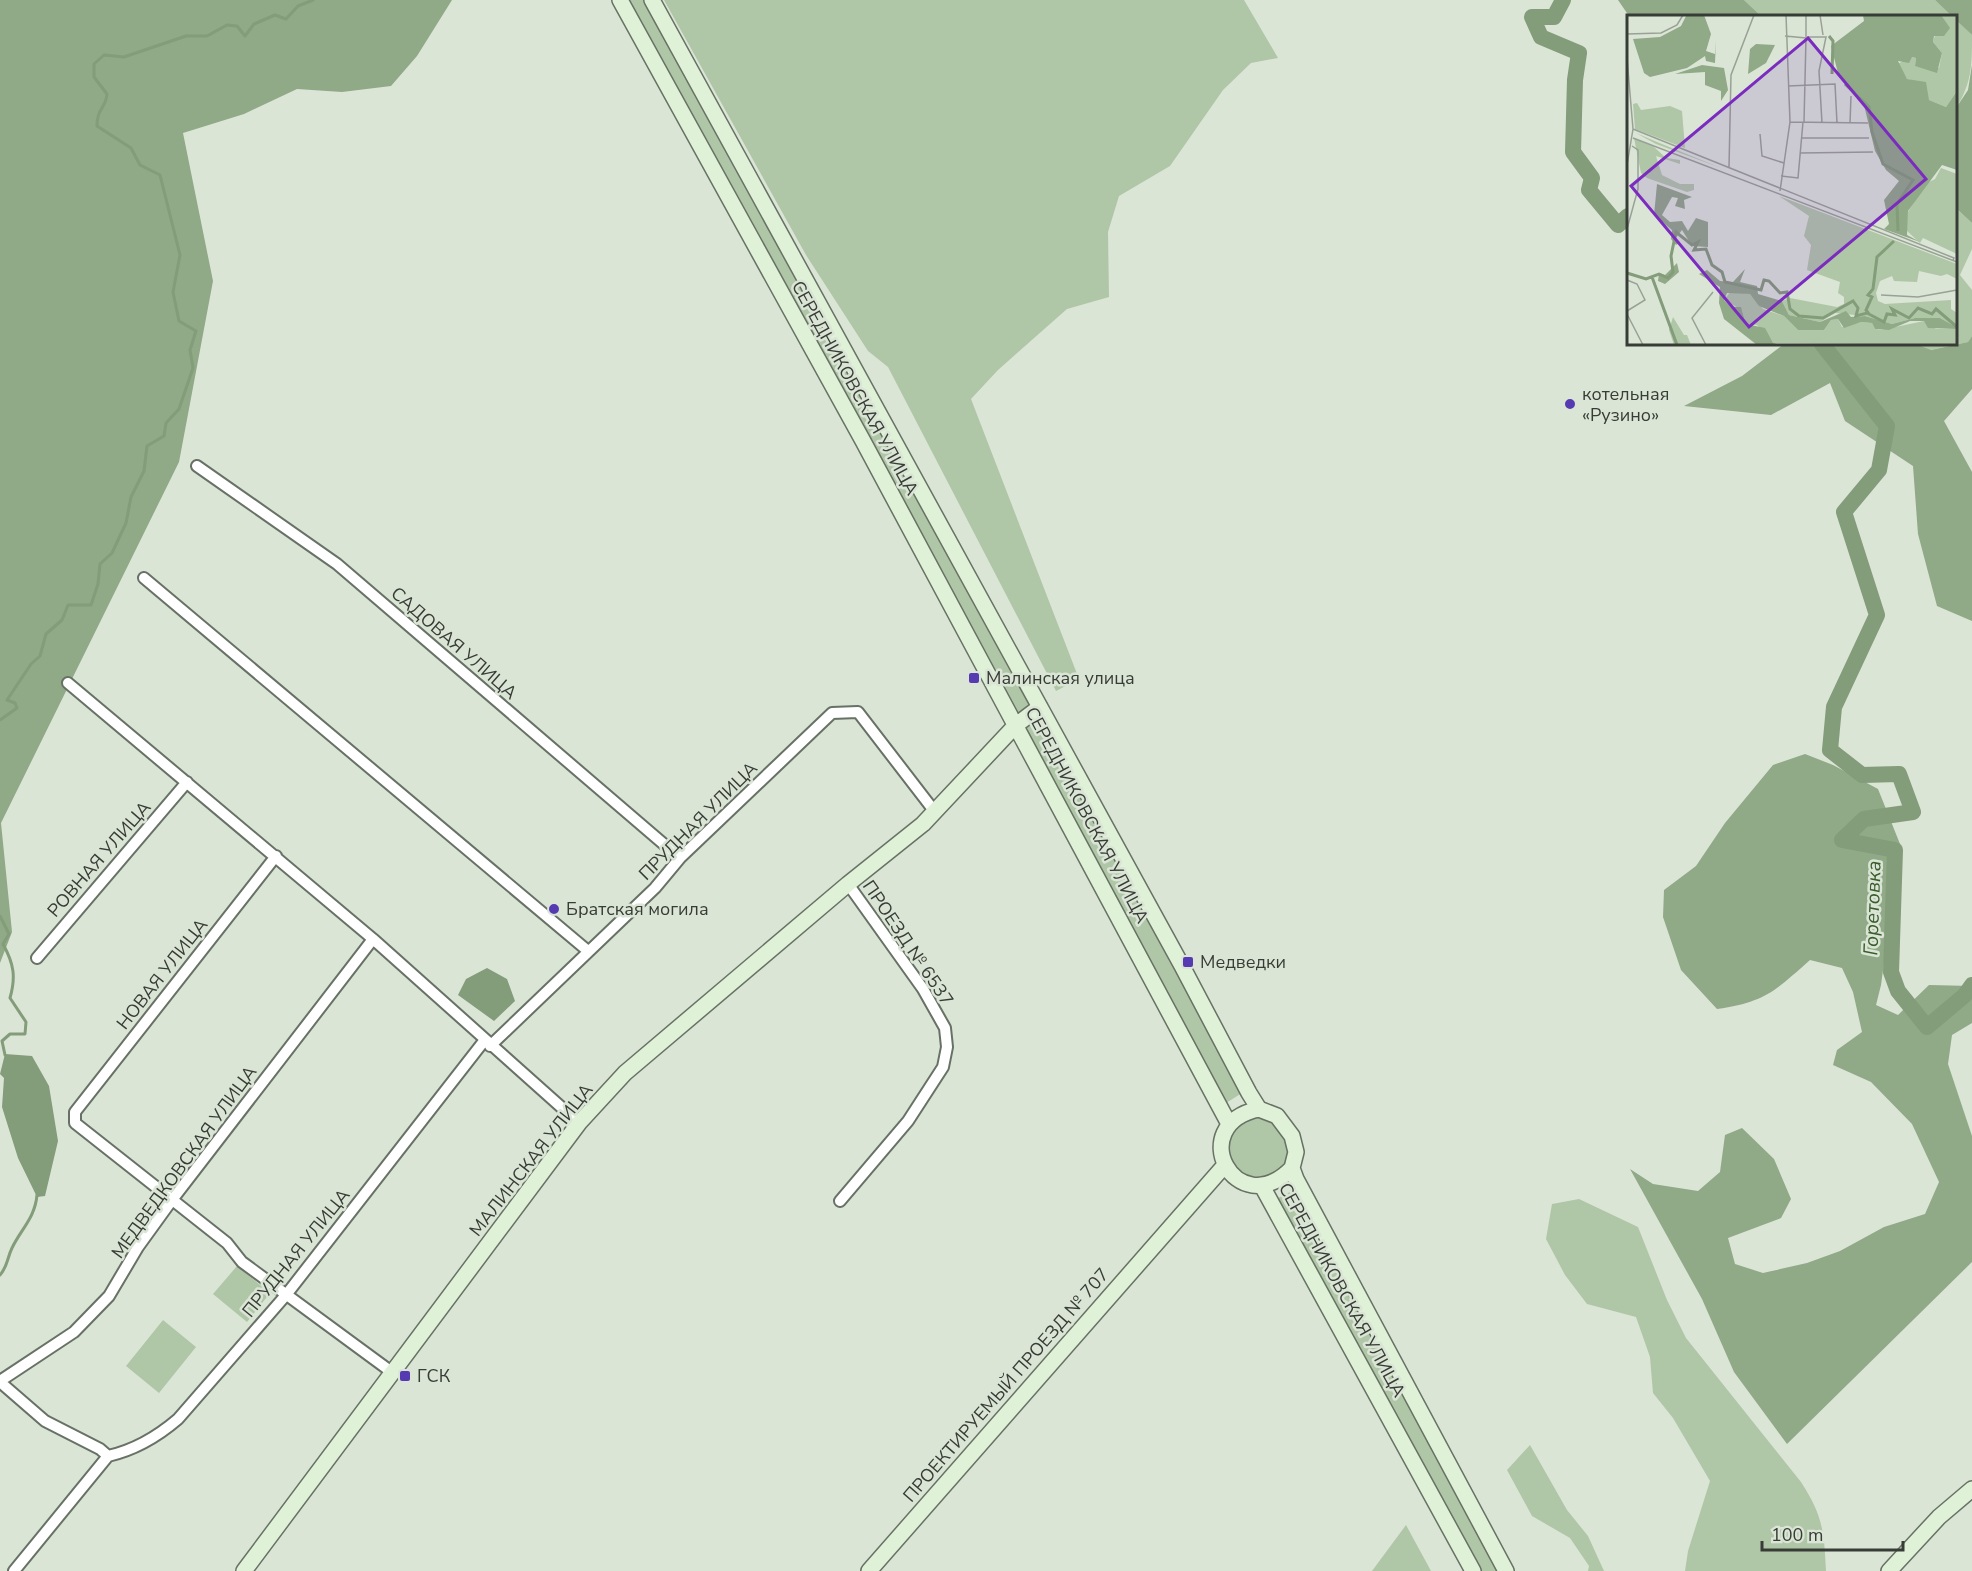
<svg xmlns="http://www.w3.org/2000/svg" width="1972" height="1571" viewBox="0 0 1972 1571" font-family="'Nunito Sans',sans-serif">
	<rect width="100%" height="100%" fill="#dae5d6"/>
	<path fill="#afc7a6" d="M 624,0 L 644,0 L 1242,1093 L 1226,1103 Z
		M 664,0 L 1244,0 L 1278,58 L 1251,63 L 1223,90 L 1170,166 L 1119,196 L 1108,232 L 1109,297 L 1067,309 L 998,370 L 971,399 L 1079,679 L 1056,691 L 888,367 L 868,351 L 806,255 Z
		M 1744,0 L 1935,0 L 1953,16 L 1761,16 Z
		M 1956,19 L 1972,35 C 1972,65 1972,83 1956,108 Z
		M 1956,208 L 1972,223 L 1972,249 L 1960,275 L 1972,290 L 1972,336 L 1968,342 L 1930,350 L 1916,344 L 1956,344 Z
		M 1260,1115 L 1284,1126 L 1291,1158 L 1280,1175 L 1248,1181 L 1226,1159 L 1231,1128 Z
		M 1294,1190 L 1500,1571 L 1480,1571 L 1278,1198 Z
		M 1579,1199 L 1638,1227 L 1667,1300 L 1686,1338 L 1801,1482 C 1823,1516 1824,1531 1826,1571 L 1685,1571 L 1688,1551 L 1710,1481 L 1673,1418 L 1653,1393 L 1650,1357 L 1636,1317 L 1587,1304 L 1565,1275 L 1546,1239 L 1552,1204 Z
		M 237,1266 L 270,1293 L 247,1322 L 213,1294 Z
		M 163,1320 L 196,1347 L 159,1393 L 126,1366 Z
		M 1530,1445 L 1567,1510 L 1588,1536 L 1604,1571 L 1588,1571 L 1589,1566 L 1570,1538 L 1532,1516 L 1507,1470 Z
		M 1406,1525 L 1431,1571 L 1372,1571 Z"/>
	<path fill="#90a986" d="M 0,0 L 452,0 L 417,56 L 391,86 L 342,92 L 297,89 L 244,114 L 183,133 L 213,281 L 179,462 L 1,823 L 12,932 L 0,963 Z
		M 1618,0 L 1744,0 L 1761,16 L 1629,16 Z
		M 1935,0 L 1972,0 L 1972,35 Z
		M 1972,65 L 1972,223 L 1956,208 L 1956,108 L 1968,90 Z
		M 1972,336 L 1972,389 L 1944,421 L 1972,472 L 1972,621 L 1937,606 L 1918,534 L 1913,466 L 1845,421 L 1830,383 L 1771,415 L 1684,406 L 1742,376 L 1784,344 L 1916,344 L 1931,350 L 1968,342 Z
		M 1805,754 L 1833,765 L 1878,789 L 1900,844 L 1881,985 L 1876,1005 L 1898,1015 L 1929,985 L 1972,986 L 1972,1023 L 1952,1035 L 1948,1064 L 1972,1136 L 1972,1262 L 1787,1444 L 1734,1372 L 1702,1299 L 1630,1169 L 1653,1184 L 1698,1191 L 1720,1172 L 1725,1135 L 1742,1128 L 1774,1159 L 1791,1199 L 1781,1218 L 1728,1238 L 1735,1264 L 1763,1273 L 1807,1263 L 1840,1251 L 1884,1227 L 1925,1214 L 1939,1182 L 1912,1124 L 1871,1082 L 1833,1065 L 1837,1050 L 1862,1032 L 1853,992 L 1842,968 L 1810,960 C 1775,991 1765,1002 1717,1009 L 1681,970 L 1663,917 L 1664,890 L 1696,866 L 1725,823 L 1773,765 Z"/>
	<path fill="#839c79" d="M 487,968 L 507,979 L 515,1001 L 494,1021 L 458,995 L 466,979 Z
		M 5,1054 L 32,1056 L 49,1086 L 58,1141 L 45,1196 L 37,1197 L 18,1158 L 2,1107 L 4,1078 L 0,1074 Z"/>
	<g fill="none" stroke-linecap="round" stroke-linejoin="round">
		<path stroke="#839c79" stroke-width="3" d="M 0,720 L 17,708 L 15,703 L 7,700 L 31,664 L 40,656 L 46,634 L 62,620 L 68,605 L 91,605 L 98,584 L 100,564 L 112,553 L 126,523 L 131,497 L 144,471 L 147,446 L 164,436 L 166,423 L 179,409 L 193,368 L 190,350 L 196,331 L 179,321 L 173,292 L 180,255 L 160,175 L 140,165 L 131,148 L 97,126 C 97,108 106,108 107,94 L 94,77 L 94,64 L 104,55 L 124,57 L 186,36 L 207,36 L 227,25 L 237,26 L 245,36 L 254,24 L 275,15 L 286,19 L 298,6 L 313,0
			M 0,916 L 9,934 L 3,944 C 14,964 16,977 10,998 L 26,1022 L 25,1034 L 10,1034 L 2,1041 L 5,1055
			M 0,1275 C 8,1266 7,1258 12,1248 C 21,1229 35,1218 37,1195"/>
		<path stroke="#839c79" stroke-width="16" d="M 1563,0 L 1554,17 L 1532,17 L 1541,37 L 1579,53 L 1575,80 L 1573,152 L 1592,178 L 1589,190 L 1618,225 L 1628,216
			M 1822,344 L 1887,426 L 1879,470 L 1844,512 L 1877,615 L 1834,707 L 1830,750 L 1862,775 L 1899,774 L 1913,812 L 1864,819 L 1842,840 L 1895,850 L 1891,972 L 1898,991 L 1927,1027 L 1965,995 L 1972,985"/>
		<defs>
			<path id="street" d="M 197,466 L 337,564 L 680,858
				M 144,578 L 588,951
				M 68,683 L 373,939 L 579,1123
				M 276,856 L 75,1112 L 75,1123 L 227,1243 L 242,1262 L 393,1373
				M 37,958 L 187,782
				M 490,1046 L 655,888 L 680,858 L 832,713 L 858,712 L 935,812
				M 840,1201 L 908,1121 L 943,1067 L 947,1047 L 945,1028 L 923,989 L 848,884
				M 0,1381 L 74,1332 L 109,1296 L 138,1247 L 172,1200 L 373,939
				M 0,1382 L 45,1421 L 100,1449 L 108,1456
				M 108,1456 C 135,1450 157,1437 178,1419 L 286,1295 L 484,1041
				M 14,1571 L 108,1456"/>
			<path id="secondary" d="M 620,0 L 863,441 L 1229,1124
				M 652,0 L 1182,966 L 1249,1093 L 1259,1109 L 1277,1116 L 1292,1136 L 1296,1152 L 1292,1168 L 1296,1179 L 1506,1571
				M 1259,1109 C 1183,1125 1236,1225 1292,1168
				M 1262,1186 L 1473,1571
				M 244,1571 L 579,1123 L 625,1073 L 848,884 L 923,824 L 1016,725 L 1040,707
				M 869,1571 L 1225,1165
				M 1889,1571 L 1939,1517 L 1972,1489"/>
		</defs>
		<use href="#street" stroke="#687165" stroke-width="14"/>
		<use href="#secondary" stroke="#687165" stroke-width="18"/>
		<use href="#street" stroke="#fff" stroke-width="10"/>
		<use href="#secondary" stroke="#dff2d7" stroke-width="15"/>
	</g>
	<g fill="#553ab2" stroke="#dae5d6" stroke-width="2">
		<circle cx="1570" cy="404" r="6"/>
		<rect x="968" y="672" width="12" height="12" rx="3"/>
		<circle cx="554" cy="909" r="6"/>
		<rect x="1182" y="956" width="12" height="12" rx="3"/>
		<rect x="399" y="1370" width="12" height="12" rx="3"/>
	</g>
	<g text-anchor="middle" stroke-width="5" stroke-linejoin="round" paint-order="stroke">
		<g font-size="18" fill="#383c36" stroke="#dae5d6">
			<text transform="translate(855 388) rotate(61)" y="6">СЕРЕДНИКОВСКАЯ УЛИЦА</text>
			<text transform="translate(454 643) rotate(41)" y="6">САДОВАЯ УЛИЦА</text>
			<text transform="translate(1087 815) rotate(62)" y="6">СЕРЕДНИКОВСКАЯ УЛИЦА</text>
			<text transform="translate(698 821) rotate(-45)" y="6">ПРУДНАЯ УЛИЦА</text>
			<text transform="translate(99 859) rotate(-49)" y="6">РОВНАЯ УЛИЦА</text>
			<text transform="translate(908 943) rotate(56)" y="6">ПРОЕЗД № 6537</text>
			<text transform="translate(162 974) rotate(-52)" y="6">НОВАЯ УЛИЦА</text>
			<text transform="translate(531 1160) rotate(-52)" y="6">МАЛИНСКАЯ УЛИЦА</text>
			<text transform="translate(184 1162) rotate(-54)" y="6">МЕДВЕДКОВСКАЯ УЛИЦА</text>
			<text transform="translate(296 1253) rotate(-51)" y="6">ПРУДНАЯ УЛИЦА</text>
			<text transform="translate(1342 1290) rotate(61)" y="6">СЕРЕДНИКОВСКАЯ УЛИЦА</text>
			<text transform="translate(1006 1385) rotate(-49)" y="6">ПРОЕКТИРУЕМЫЙ ПРОЕЗД № 707</text>
		</g>
		<g font-size="18" fill="#383c36" stroke="#dae5d6" text-anchor="start">
			<text x="1582" y="400">котельная<tspan x="1582" dy="21">«Рузино»</tspan></text>
			<text x="986" y="684">Малинская улица</text>
			<text x="566" y="915">Братская могила</text>
			<text x="1200" y="968">Медведки</text>
			<text x="417" y="1382">ГСК</text>
		</g>
		<g font-size="20" font-style="italic" fill="#395c2a" stroke="#dae5d6">
			<text transform="translate(1872 908) rotate(-88)" y="7">Горетовка</text>
		</g>
	</g>
	<g transform="translate(1627 15)">
		<rect width="330" height="330" fill="#dae5d6"/>
		<path d="M 314,0 L 330,0 L 330,76 L 319,92 L 302,85 L 293,67 L 280,64 L 270,49 L 285,42 L 289,43 L 288,51 L 312,53 L 315,38 L 306,27 ZM 10,88 L 14,95 L 43,91 L 55,96 L 58,133 L 8,114 L 6,89 ZM 9,118 L 30,127 L 94,153 L 29,129 ZM 7,123 L 26,131 L 39,143 L 53,145 L 53,149 L 29,141 L 35,160 L 53,169 L 67,169 L 67,175 L 60,177 L 20,163 L 14,158 ZM 314,153 L 330,159 L 330,239 L 296,223 L 293,228 L 279,215 L 281,197 L 298,169 L 308,164 ZM 152,181 L 330,249 L 330,264 L 320,259 L 314,261 L 292,256 L 290,267 L 267,266 L 265,261 L 253,266 L 249,278 L 251,286 L 258,289 L 324,285 L 324,294 L 330,298 L 330,313 L 313,303 L 288,303 L 265,309 L 238,301 L 208,298 L 193,307 L 162,300 L 155,286 L 163,283 L 210,292 L 217,289 L 217,282 L 211,278 L 213,267 L 180,255 L 184,230 L 177,221 L 182,201 ZM 104,276 L 123,279 L 136,294 L 157,301 L 171,315 L 197,315 L 204,305 L 211,304 L 215,312 L 234,307 L 245,308 L 248,314 L 254,315 L 297,306 L 309,314 L 330,314 L 330,330 L 146,328 L 130,310 L 119,309 L 115,295 L 97,285 ZM 46,302 L 57,320 L 60,320 L 64,330 L 47,330 L 42,315 Z" fill="#afc7a6"/>
		<path d="M 77,0 L 84,19 L 79,36 L 88,39 L 89,25 L 88,48 L 79,46 L 78,41 L 60,53 L 23,62 L 17,58 L 6,24 L 33,22 L 54,11 L 59,1 ZM 236,0 L 314,0 L 323,13 L 317,21 L 307,21 L 306,27 L 315,38 L 310,58 L 288,51 L 289,43 L 285,42 L 282,48 L 271,46 L 280,64 L 299,67 L 302,85 L 319,92 L 330,76 L 330,155 L 315,150 L 281,196 L 280,220 L 293,227 L 257,214 L 262,209 L 257,185 L 272,166 L 259,155 L 248,136 L 237,90 L 211,58 L 204,31 L 237,6 ZM 129,29 L 148,30 L 139,48 L 121,59 L 123,34 ZM 75,50 L 97,53 L 101,75 L 94,86 L 94,76 L 78,70 L 78,57 L 48,59 ZM 30,169 L 65,182 L 57,185 L 58,194 L 48,191 L 51,183 L 45,182 L 35,200 L 43,207 L 55,206 L 61,216 L 69,203 L 81,207 L 81,232 L 65,231 L 55,215 L 48,224 L 53,227 L 49,230 L 44,224 L 45,215 L 27,200 ZM 50,248 L 52,257 L 38,269 L 31,266 L 32,258 L 38,260 ZM 118,254 L 113,267 L 130,271 L 131,279 L 155,286 L 162,300 L 193,307 L 219,296 L 224,302 L 238,301 L 265,309 L 288,303 L 313,303 L 329,312 L 330,314 L 301,313 L 297,306 L 283,306 L 262,315 L 248,314 L 245,308 L 234,307 L 217,313 L 211,304 L 204,305 L 197,315 L 171,315 L 157,301 L 132,291 L 123,279 L 100,278 L 97,285 L 104,292 L 114,292 L 119,309 L 138,313 L 146,328 L 153,330 L 130,330 L 97,304 L 92,288 L 93,272 L 72,259 L 80,255 L 93,266 L 106,267 Z" fill="#90a986"/>
		<path fill="none" stroke="#839c79" stroke-width="3" d="M 202,21 L 206,26 L 205,59M 218,69 L 242,92 L 245,117 L 256,149 L 286,165 L 270,189 L 271,216M 0,258 L 19,264 L 32,259 L 41,263 L 46,257 L 44,241 L 49,217 L 65,230 L 71,227 L 67,235 L 79,234 L 85,250 L 95,257 L 98,267 L 134,275 L 137,265 L 142,266 L 153,278 L 160,277 L 163,294 L 172,301 L 196,303 L 226,286 L 231,293 L 229,301 L 240,298 L 257,307 L 260,299 L 268,300 L 265,294 L 282,303 L 291,293 L 305,299 L 309,294 L 330,312M 25,262 L 50,330M 242,299 L 239,295 L 245,282 L 241,280 L 246,274 L 250,242 L 267,226"/>
		<path fill="none" stroke="#99a196" stroke-width="1.5" d="M 193,0 L 196,20M 0,19 L 34,18 L 50,10 L 56,0M 158,21 L 179,23 L 177,107M 179,22 L 179,0M 180,22 L 199,22 L 192,56 L 195,108M 0,43 L 6,114 L 0,150M 161,71 L 208,69 L 210,108M 163,107 L 241,108M 223,108 L 224,81M 6,114 L 327,243 L 326,246M 133,119 L 135,141 L 157,148M 6,123 L 330,247M 175,123 L 242,123M 173,138 L 246,137M 102,152 L 104,60 L 127,0M 154,161 L 171,163 L 176,107M 153,176 L 163,107 L 159,0M 0,214 L 11,174 L 11,135 L 5,131M 0,265 L 10,269 L 18,285 L 0,296M 254,280 L 291,282 L 330,275M 0,299 L 16,330M 79,330 L 65,303 L 86,277"/>
		<path fill="#7b2cbf" fill-opacity="0.15" stroke="#7b2cbf" stroke-width="3" d="M 181,23 L 299,164 L 122,312 L 4,171 Z"/>
		<rect width="330" height="330" fill="none" stroke="#383c36" stroke-width="3"/>
	</g>
	<path d="M1762 1541v9h141v-9" fill="none" stroke="#383c36" stroke-width="3"/>
	<text x="1771" y="1541" font-size="18" fill="#383c36" stroke="#dae5d6" stroke-width="4.5" paint-order="stroke">100 m</text>
</svg>
